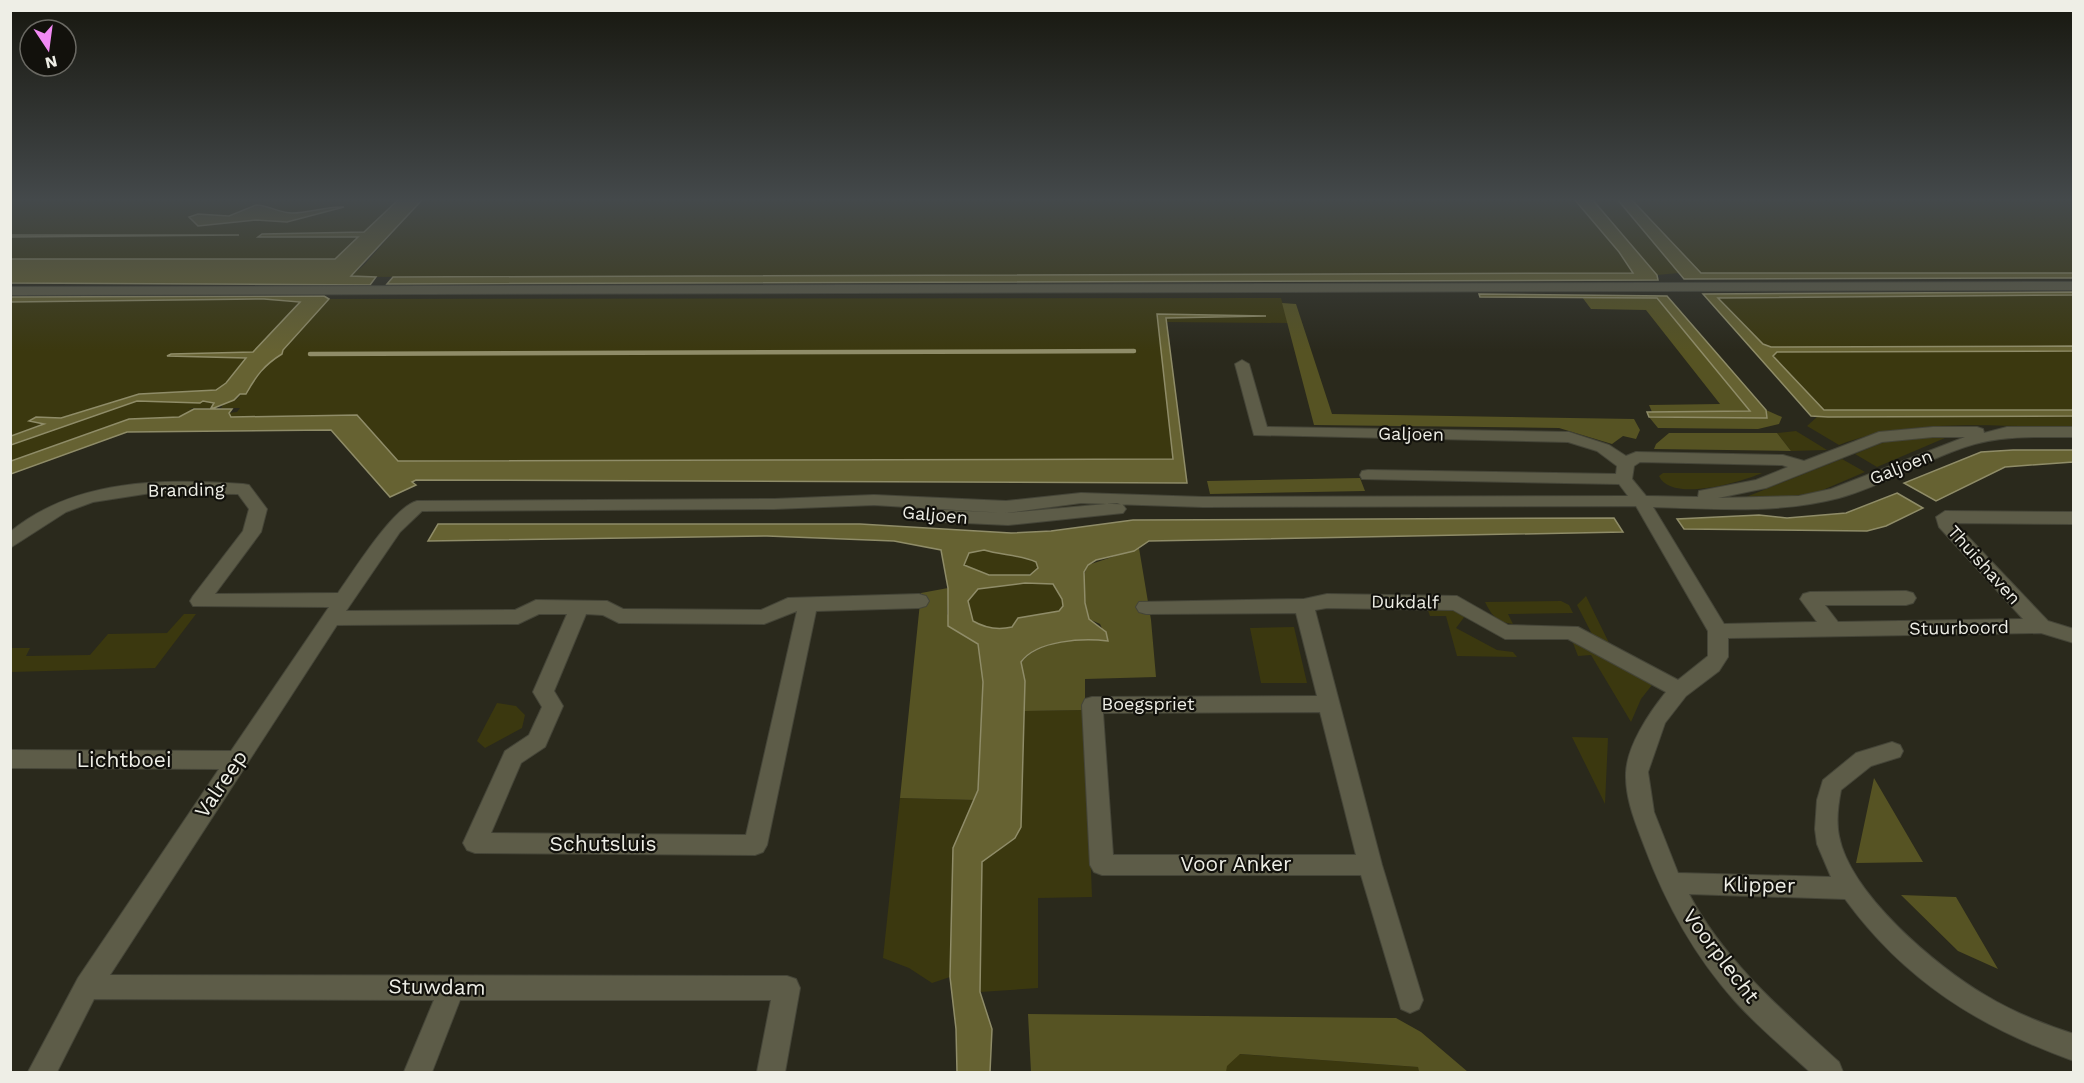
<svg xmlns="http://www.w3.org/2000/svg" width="2084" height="1083" viewBox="0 0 2084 1083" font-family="'Work Sans',sans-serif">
	<rect width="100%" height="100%" fill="#2a291c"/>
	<path fill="#3b380f" d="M 11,199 L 399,199 L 399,200 L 364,232 L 259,236 L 359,237 L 336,259 L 11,259 L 11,237 L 239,235 L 11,235 Z
		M 423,199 L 1574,199 L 1619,252 L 1633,273 L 350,277 L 364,265 Z
		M 1592,199 L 1617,199 L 1679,273 L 1657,275 Z
		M 1631,199 L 2073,199 L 2073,273 L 1700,273 Z
		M 1898,295 L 2073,295 L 2073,346 L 1771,347 L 1763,344 L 1717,298 Z
		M 1281,298 L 1288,323 L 1160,322 L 1174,459 L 398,461 L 357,415 L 231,417 L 228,413 L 237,412 L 240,408 L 221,408 L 223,405 L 220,405 L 237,399 L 272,359 L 282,354 L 283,350 L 329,299 Z
		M 264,299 L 300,301 L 253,352 L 168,355 L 246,358 L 226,383 L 216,390 L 139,394 L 61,418 L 36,417 L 45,423 L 11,436 L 11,302 Z
		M 2073,351 L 2073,410 L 1824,410 L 1773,356 L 1777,352 Z
		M 137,401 L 203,401 L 214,403 L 210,408 L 188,408 L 194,409 L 179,417 L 129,419 L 11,461 L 10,445 Z
		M 1818,416 L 2074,416 L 2073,427 C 1996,427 1911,417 1839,445 L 1807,426 Z
		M 1796,431 L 1827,450 L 1791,451 L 1777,433 Z
		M 1952,435 L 1877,467 L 1855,454 L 1887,441 Z
		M 1842,459 L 1865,472 L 1818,492 L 1793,496 L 1746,497 Z
		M 1663,473 L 1762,473 C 1741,482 1671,503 1659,476 Z
		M 984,550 C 1001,555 1020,555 1036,562 L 1038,568 C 1030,580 995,578 982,574 C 976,572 970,568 964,565 L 969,553 Z
		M 1025,583 L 1053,584 L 1063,599 L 1063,606 L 1059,611 L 1018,618 L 1012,627 C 999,630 985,628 973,621 L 968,601 L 978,589 Z
		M 1586,596 L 1610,645 L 1594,638 L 1577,605 Z
		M 1561,601 L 1569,605 L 1573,613 L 1508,614 L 1513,624 C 1497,622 1492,616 1485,602 Z
		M 1427,608 L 1449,608 L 1465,616 L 1456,628 L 1497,650 L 1513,652 L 1517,657 L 1457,656 L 1446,616 L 1430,616 Z
		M 184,614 L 196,614 L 155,668 L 11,672 L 11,648 L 30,648 L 26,656 L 90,655 L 108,634 L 167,633 Z
		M 1294,627 L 1307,683 L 1261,683 L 1250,628 Z
		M 1576,642 L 1652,685 L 1641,699 L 1631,722 L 1591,655 L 1578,656 L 1573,643 Z
		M 497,703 L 516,706 L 525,715 L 522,728 L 485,748 L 477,741 Z
		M 1085,710 L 1092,897 L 1038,898 L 1038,988 L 980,992 L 982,862 L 1021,827 L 1024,711 Z
		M 1572,737 L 1608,738 L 1605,804 Z
		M 900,798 L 975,800 L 953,848 L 950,977 L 932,983 L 909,968 L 883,958 Z
		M 1239,1054 L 1418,1067 L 1419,1072 L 1226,1072 L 1226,1066 Z"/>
	<path fill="#565323" d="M 1582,297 L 1657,298 L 1750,411 L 1652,412 L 1649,405 L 1720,404 L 1646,310 L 1591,309 Z
		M 1282,303 L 1296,304 L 1332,414 L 1634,419 L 1640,430 L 1636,439 L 1623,436 L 1612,444 L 1559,428 L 1314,425 Z
		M 1766,410 L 1782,417 L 1779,424 L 1758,429 L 1658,428 L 1649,417 L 1767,418 Z
		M 1669,433 L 1777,433 L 1791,451 L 1654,449 L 1656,444 Z
		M 1360,478 L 1365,491 L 1210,494 L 1207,481 Z
		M 1139,548 L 1151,620 L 1156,677 L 1085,679 L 1085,710 L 1024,711 L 1025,681 L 1021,663 C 1037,640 1082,638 1108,641 L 1100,624 L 1089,619 C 1085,603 1079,580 1088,565 Z
		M 948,588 L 947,614 L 966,636 L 978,644 L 981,652 L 983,682 L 978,790 L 975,800 L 900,798 L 921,593 Z
		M 1874,778 L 1923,862 L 1856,863 Z
		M 1901,895 L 1956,897 L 1998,969 L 1958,951 Z
		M 1028,1014 L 1396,1018 L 1421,1032 L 1468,1072 L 1419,1072 L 1418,1067 L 1240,1054 L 1227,1066 L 1226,1072 L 1031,1072 Z"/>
	<path fill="#666232" stroke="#8f8c68" stroke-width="1.5" fill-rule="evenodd" d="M 399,199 L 423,199 L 351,276 L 376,277 L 370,285 L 11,283 L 11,259 L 335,259 L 358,237 L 258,237 L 262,234 L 364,232 Z
		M 1574,199 L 1592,199 L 1657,275 L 1658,280 L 387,284 L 393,277 L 1633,273 L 1619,252 Z
		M 1617,199 L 1631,199 L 1701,273 L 2073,273 L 2073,278 L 1684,279 Z
		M 256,205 C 269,205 278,213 292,213 C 310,213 326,206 344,207 L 287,222 L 256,220 L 198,226 L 189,217 L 198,214 L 229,216 Z
		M 10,235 L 239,235 L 11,237 Z
		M 2073,292 L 2073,295 L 1718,298 L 1763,344 L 1771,347 L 2073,346 L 2073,351 L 1777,352 L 1773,356 L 1824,410 L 2074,410 L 2073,416 L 1828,417 L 1811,416 L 1703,294 Z
		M 1479,294 L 1667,296 L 1766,410 L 1767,418 L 1649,417 L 1647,412 L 1750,411 L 1657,298 L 1480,297 Z
		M 324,296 L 329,299 L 283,350 L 282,354 C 264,365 256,376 246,394 L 240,394 L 234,400 L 214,408 L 211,408 L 214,403 L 203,401 L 200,403 L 137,401 L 11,445 L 11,436 L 44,424 L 29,421 L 36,417 L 61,418 L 139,394 L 216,390 L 226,383 L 246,358 L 167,356 L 171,354 L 253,352 L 300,302 L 264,299 L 11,302 L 11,297 Z
		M 1157,314 L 1266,316 L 1166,318 L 1187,483 L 416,480 L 412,482 L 416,485 L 390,497 L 331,430 L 127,432 L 11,474 L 11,461 L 129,419 L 179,417 L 194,409 L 232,409 L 229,413 L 231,417 L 357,415 L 398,461 L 1173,459 Z
		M 2013,450 L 2073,450 L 2073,462 L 2005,467 L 1936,501 L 1904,483 L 1981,452 Z
		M 1897,493 L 1923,508 L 1886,526 L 1867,531 L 1684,529 L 1677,519 L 1759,515 L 1787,518 L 1846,513 Z
		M 1614,518 L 1623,532 L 1149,541 L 1134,551 L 1096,560 L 1088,565 L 1084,572 L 1085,603 L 1089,619 L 1106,632 L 1108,641 C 1083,638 1037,640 1021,662 L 1025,681 L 1021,827 L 1015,838 L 982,862 L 980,992 L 992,1029 L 990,1072 L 957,1072 L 956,1029 L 950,977 L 953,848 L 978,790 L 983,682 L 978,644 L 948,626 L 948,588 L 941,550 L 894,541 L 767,536 L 428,541 L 438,524 L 860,524 L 1011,533 L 1051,531 L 1133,520 ZM 984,550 C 1001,555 1020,555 1036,562 L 1038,568 L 1030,575 L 989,575 L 964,565 L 969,553 ZM 1025,583 L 1053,584 L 1062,599 L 1063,606 L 1059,611 L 1018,618 L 1012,627 C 999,630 985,628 973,621 L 968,601 L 978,589 Z"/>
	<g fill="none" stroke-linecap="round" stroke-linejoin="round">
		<path stroke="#8f8c68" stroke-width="4.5" d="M 310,354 L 1134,351"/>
		<defs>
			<path id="minor" d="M 2074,282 L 2074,290 L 10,295 L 10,287 Z
				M 1242,360 L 1249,364 L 1267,427 L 1569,432 L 1609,445 L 1626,456 L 1636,452 L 1783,455 L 1804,461 L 1879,432 L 1933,427 L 1977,427 L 1983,429 L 1984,433 L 2007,427 L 2074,427 L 2074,437 C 2038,437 2000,435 1965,447 C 1923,461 1882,486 1839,498 C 1778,514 1715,509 1653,507 L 1724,624 L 1817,622 L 1800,599 L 1803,594 L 1810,592 L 1906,591 L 1913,593 L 1916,598 L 1913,603 L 1906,605 L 1825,605 L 1838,622 L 2023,619 L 1939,527 L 1936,517 L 1945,511 L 2074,512 L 2074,524 L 1955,523 L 2048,621 L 2074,629 L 2074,643 L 2041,633 L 1728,638 L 1728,657 L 1719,671 L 1686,696 L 1665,723 L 1648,772 L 1654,812 L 1678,873 L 1831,877 L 1817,844 L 1815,829 L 1817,800 L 1823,780 L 1856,753 L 1892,742 L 1900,745 L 1903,751 L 1900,757 L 1871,766 L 1841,790 C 1838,805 1836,821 1839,836 C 1850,894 1937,967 1985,995 C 2013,1012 2043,1024 2074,1034 L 2074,1061 C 1979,1027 1905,981 1845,899 L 1689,894 C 1725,962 1783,1011 1839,1062 L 1843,1072 L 1810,1072 C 1785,1049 1757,1026 1734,1000 C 1694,955 1666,904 1645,848 C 1636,824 1625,799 1626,773 C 1627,746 1649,713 1666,692 L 1568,639 L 1505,639 L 1453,610 L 1327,608 L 1315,610 L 1382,865 L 1423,1000 L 1419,1009 L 1410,1013 L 1401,1009 L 1361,875 L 1102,875 L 1094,872 L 1090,865 L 1082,705 L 1085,699 L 1092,697 L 1317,696 L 1296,613 L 1146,614 L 1139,612 L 1136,607 L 1139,602 L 1304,599 L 1327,594 L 1457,596 L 1508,625 L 1578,627 L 1678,680 L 1708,656 L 1708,631 L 1636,506 L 1203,507 L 1081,503 L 1006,513 L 874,505 L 774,509 L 422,511 L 400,532 L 346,611 L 515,610 L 536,600 L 607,601 L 623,609 L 761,610 L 788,598 L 919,594 L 926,596 L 929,601 L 926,606 L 919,608 L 816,611 L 767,845 L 763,852 L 755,855 L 475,853 L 467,850 L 463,843 L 505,751 L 529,735 L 542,707 L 533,692 L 567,614 L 539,614 L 518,624 L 337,625 L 110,975 L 787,976 L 796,979 L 800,988 L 785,1072 L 757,1072 L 771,1000 L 460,1000 L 432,1072 L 404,1072 L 434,1000 L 94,999 L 57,1072 L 28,1072 L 78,978 L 219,769 L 10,768 L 10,750 L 231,751 L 329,607 L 193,606 L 190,601 L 193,596 L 243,531 L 249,509 L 238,494 L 151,493 L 93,502 L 66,512 L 10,548 L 10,532 C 76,478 162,479 243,484 L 249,485 L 267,509 L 261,532 L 215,594 L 338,593 C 353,572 393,507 417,501 L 774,499 L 874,495 L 1006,501 L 1081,493 L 1203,497 L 1628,496 L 1619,484 L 1362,479 L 1360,475 L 1362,471 L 1368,470 L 1616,474 L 1617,466 L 1597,451 L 1568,442 L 1254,435 L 1235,364 ZM 1933,437 L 1965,437 L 1831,489 L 1799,496 L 1718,498 L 1766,488 L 1882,442 ZM 1640,462 L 1782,465 L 1788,467 L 1756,480 L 1699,491 L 1698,497 L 1646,496 L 1632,479 L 1634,466 ZM 797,611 L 746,835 L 491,833 L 521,763 L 545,747 L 563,706 L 554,691 L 586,614 L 603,615 L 619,623 L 764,624 ZM 1320,712 L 1356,855 L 1113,855 L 1103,713 Z
				M 1117,503 L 1123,505 L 1126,509 L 1123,513 L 1008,525 L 944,522 L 935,516 L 944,510 L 1008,513 Z"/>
		</defs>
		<use href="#minor" stroke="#454538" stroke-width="2"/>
		<use href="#minor" fill="#5d5c48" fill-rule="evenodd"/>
	</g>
	<linearGradient id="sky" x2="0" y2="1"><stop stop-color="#17170f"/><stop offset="0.57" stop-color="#44494b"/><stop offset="1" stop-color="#44494b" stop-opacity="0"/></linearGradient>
	<rect width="2084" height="351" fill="url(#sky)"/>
	<g text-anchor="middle" stroke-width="4.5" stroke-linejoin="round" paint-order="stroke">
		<g font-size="18" fill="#eeeee6" stroke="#12110c">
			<text transform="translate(1411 434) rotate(1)" y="6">Galjoen</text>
			<text transform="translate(1901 467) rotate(-22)" y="6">Galjoen</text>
			<text transform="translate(186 490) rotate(-1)" y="6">Branding</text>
			<text transform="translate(935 515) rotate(5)" y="6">Galjoen</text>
			<text transform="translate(1984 565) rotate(48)" y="6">Thuishaven</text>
			<text transform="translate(1405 602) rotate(1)" y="6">Dukdalf</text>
			<text transform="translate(1959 628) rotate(-1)" y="6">Stuurboord</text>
			<text x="1148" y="710">Boegspriet</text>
		</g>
		<g font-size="21" fill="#eeeee6" stroke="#12110c">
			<text x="124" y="767">Lichtboei</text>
			<text transform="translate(221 784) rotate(-56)" y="7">Valreep</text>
			<text x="603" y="851">Schutsluis</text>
			<text x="1236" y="871">Voor Anker</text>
			<text transform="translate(1759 885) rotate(1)" y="7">Klipper</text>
			<text transform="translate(1721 956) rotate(53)" y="7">Voorplecht</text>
			<text transform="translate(437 987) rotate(1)" y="7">Stuwdam</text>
		</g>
	</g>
	<rect width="2084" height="1083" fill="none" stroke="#eeeee6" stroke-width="24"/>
	<g transform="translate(48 48) rotate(167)"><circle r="28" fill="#12110c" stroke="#6a6963" stroke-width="1.5"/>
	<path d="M0-4.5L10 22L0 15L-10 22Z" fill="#f18af4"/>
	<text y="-9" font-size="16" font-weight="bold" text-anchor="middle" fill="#eeeee6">N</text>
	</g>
</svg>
